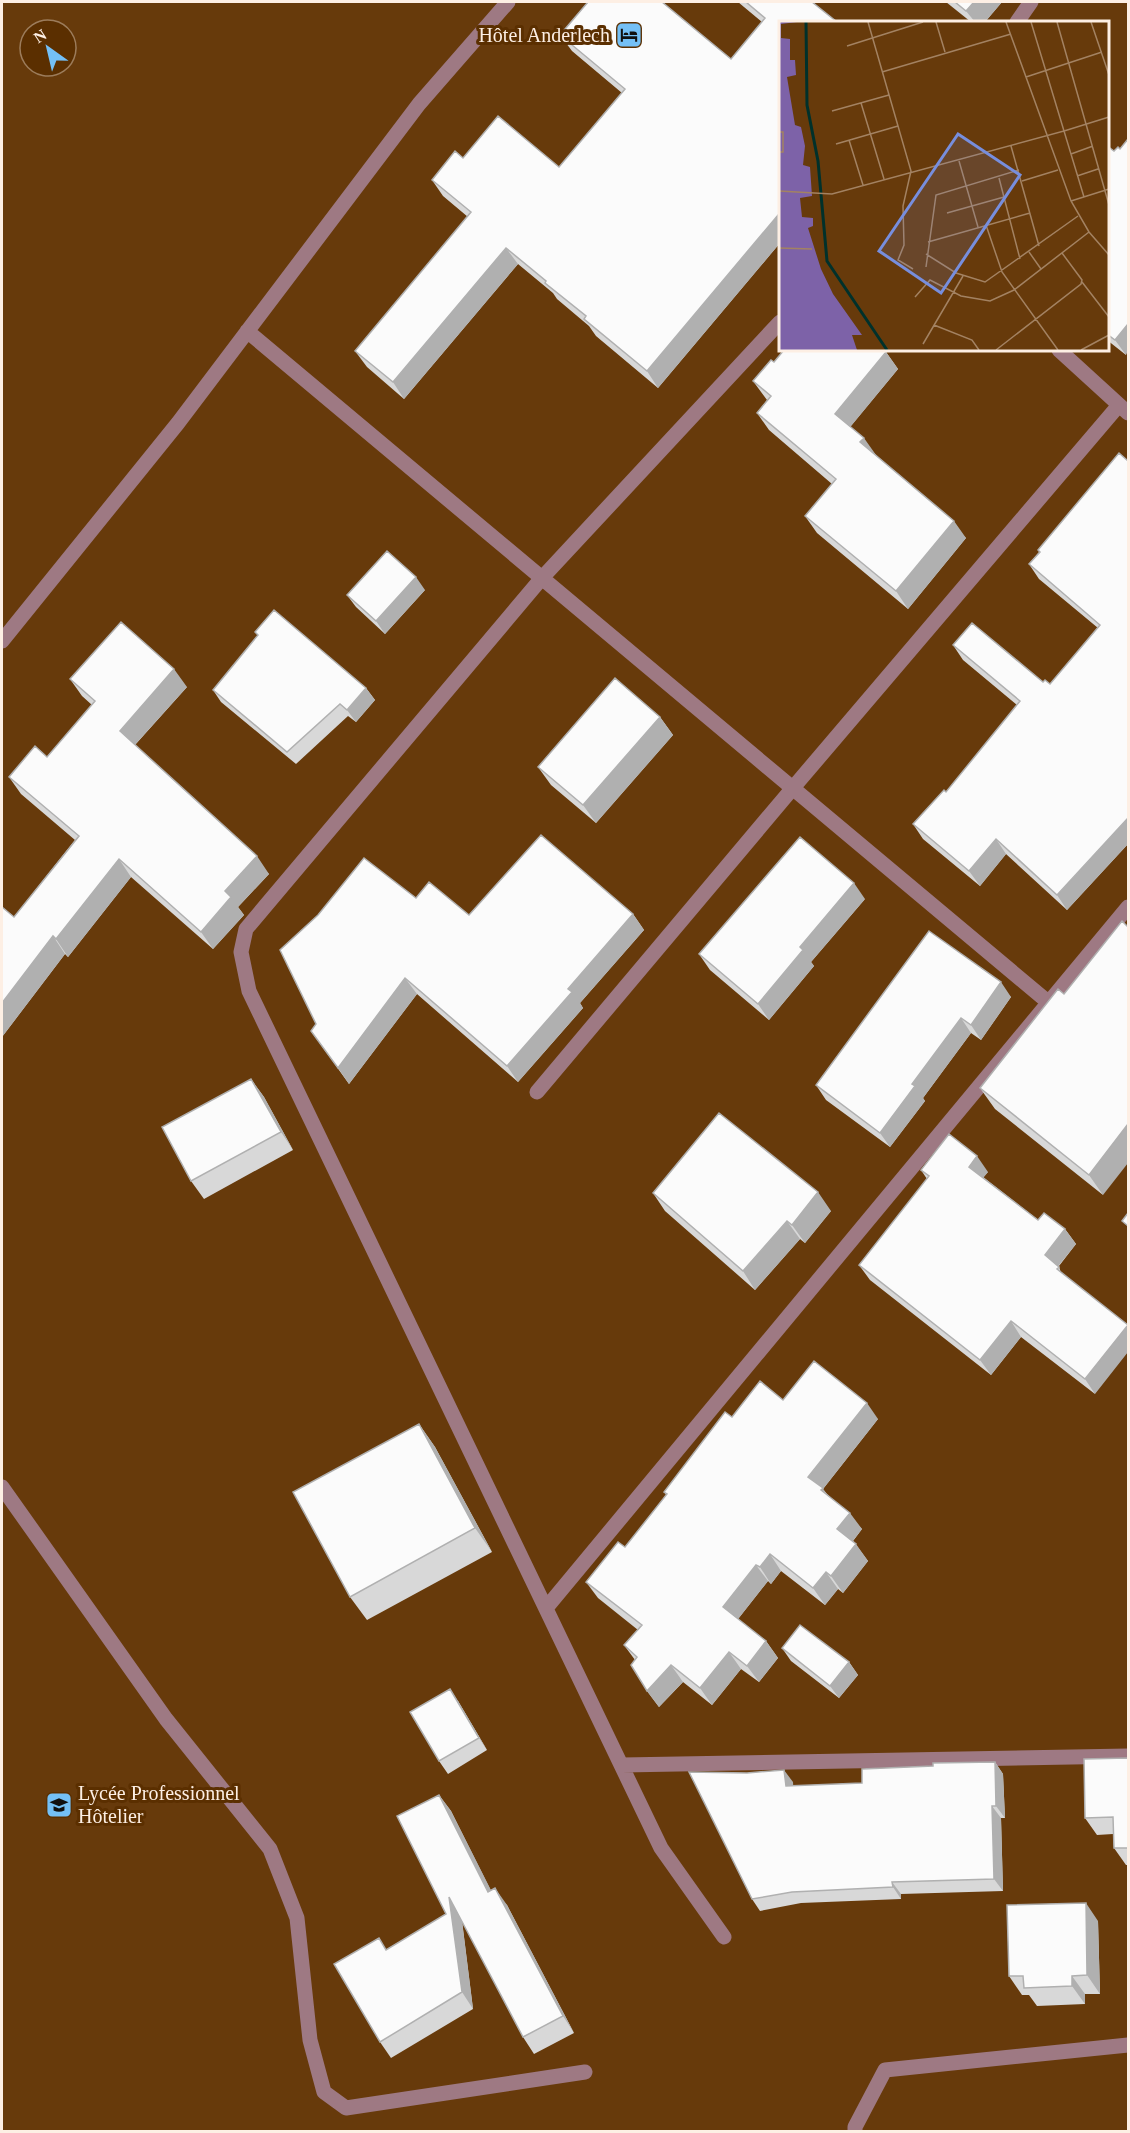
<svg xmlns="http://www.w3.org/2000/svg" width="1130" height="2133" viewBox="0 0 1130 2133" font-family="Georgia,serif">
	<rect width="100%" height="100%" fill="#673a0b"/>
	<g fill="none" stroke-linecap="round" stroke-linejoin="round">
		<path stroke="#9e7983" stroke-width="15" d="M 1017,22 L 1031,2
			M 247,331 L 1048,1002
			M 1059,350 L 1128,413
			M 2,641 L 178,423 L 419,104 L 508,2
			M 537,1092 L 792,789 L 1119,405
			M 2,1487 L 166,1719 L 270,1849 L 297,1918 L 310,2040 L 324,2092 L 346,2108 L 585,2072
			M 547,1607 L 1128,907
			M 622,1765 L 1128,1756
			M 724,1937 L 661,1848 L 249,991 L 241,952 L 246,929 L 541,579 L 780,322
			M 855,2132 L 855,2127 L 885,2070 L 1128,2045"/>
	</g>
	<path fill="#d8d8d8" d="M 738,2 L 812,2 L 780,22 L 780,243 L 658,388 L 596,336 L 589,326 L 557,299 L 553,293 L 518,264 L 404,399 L 367,367 L 355,351 L 468,217 L 443,196 L 432,180 L 463,158 L 559,167 L 622,93 L 572,51 L 560,35 L 731,59 L 762,22 Z
		M 946,2 L 1002,2 L 985,22 L 971,22 Z
		M 1107,146 L 1126,355 L 1107,340 Z
		M 886,352 L 898,369 L 850,427 L 876,455 L 966,538 L 908,609 L 817,533 L 805,516 L 832,484 L 769,430 L 757,413 L 767,400 L 753,381 L 774,362 Z
		M 1128,461 L 1128,844 L 1067,910 L 1006,854 L 980,886 L 923,839 L 913,824 L 946,792 L 1017,705 L 963,660 L 953,645 L 1050,684 L 1098,628 L 1039,579 L 1029,564 L 1039,552 L 1038,550 Z
		M 425,590 L 385,634 L 356,607 L 347,595 Z
		M 255,632 L 366,688 L 375,700 L 356,722 L 348,716 L 296,764 L 221,702 L 213,690 L 258,636 Z
		M 70,679 L 187,687 L 135,745 L 269,874 L 238,907 L 244,915 L 213,949 L 131,877 L 68,957 L 65,954 L 2,1037 L 2,907 L 14,917 L 75,840 L 21,794 L 9,777 L 47,757 L 92,705 L 82,696 Z
		M 660,717 L 673,735 L 596,823 L 551,785 L 538,767 Z
		M 416,898 L 469,915 L 633,914 L 644,930 L 580,1003 L 583,1008 L 518,1082 L 417,994 L 349,1084 L 311,1031 Z
		M 865,899 L 811,962 L 814,966 L 769,1020 L 710,970 L 699,954 Z
		M 929,931 L 1011,997 L 981,1040 L 971,1033 L 923,1098 L 925,1101 L 890,1147 L 826,1100 L 816,1085 Z
		M 1058,989 L 1103,1195 L 995,1109 L 980,1088 Z
		M 251,1079 L 264,1097 L 293,1150 L 204,1199 L 191,1181 Z
		M 921,1170 L 988,1172 L 983,1177 L 1038,1220 L 1065,1229 L 1076,1244 L 1059,1266 L 1095,1394 L 1021,1337 L 991,1375 L 870,1280 L 859,1265 L 927,1179 Z
		M 653,1193 L 831,1211 L 805,1243 L 800,1239 L 755,1290 L 665,1211 Z
		M 783,1400 L 878,1419 L 823,1489 L 827,1494 L 862,1529 L 853,1541 L 868,1561 L 843,1593 L 838,1589 L 825,1605 L 781,1571 L 771,1584 L 768,1581 L 738,1619 L 766,1641 L 778,1658 L 759,1682 L 741,1669 L 712,1705 L 683,1682 L 659,1707 L 647,1691 L 635,1660 L 624,1645 L 638,1630 L 598,1598 L 586,1582 L 625,1547 L 666,1495 L 664,1492 L 732,1417 Z
		M 419,1424 L 435,1447 L 492,1552 L 367,1620 L 350,1597 Z
		M 782,1648 L 849,1662 L 858,1675 L 839,1698 L 791,1661 Z
		M 458,1701 L 487,1750 L 448,1774 L 439,1761 Z
		M 1128,1758 L 1128,1865 L 1126,1865 L 1114,1848 L 1113,1834 L 1097,1835 L 1085,1818 Z
		M 995,1762 L 1003,1774 L 1005,1818 L 1001,1818 L 1003,1891 L 901,1894 L 901,1899 L 801,1903 L 760,1911 L 752,1899 L 793,1782 L 793,1786 L 862,1783 L 933,1766 Z
		M 439,1795 L 451,1811 L 491,1891 L 507,1905 L 574,2033 L 534,2054 L 523,2037 L 462,1921 L 473,2009 L 391,2058 L 380,2042 L 387,1949 L 446,1914 Z
		M 1098,1921 L 1100,1994 L 1085,1994 L 1085,2004 L 1037,2006 L 1029,1995 L 1022,1995 L 1009,1976 Z"/>
	<path fill="#b0b0b0" d="M 974,2 L 1002,2 L 985,22 L 975,22 L 966,11 Z
		M 778,215 L 780,218 L 780,243 L 658,388 L 647,371 Z
		M 506,248 L 518,264 L 404,399 L 393,382 Z
		M 1128,324 L 1128,351 L 1126,355 L 1115,340 Z
		M 886,352 L 898,369 L 847,431 L 835,414 Z
		M 864,438 L 876,455 L 860,442 Z
		M 954,521 L 966,538 L 908,609 L 896,591 Z
		M 416,577 L 425,590 L 385,634 L 376,621 Z
		M 174,669 L 187,687 L 132,748 L 120,731 Z
		M 366,688 L 375,700 L 356,722 L 347,710 Z
		M 660,717 L 673,735 L 596,823 L 583,805 Z
		M 1128,818 L 1128,844 L 1067,910 L 1057,895 Z
		M 996,839 L 1006,854 L 980,886 L 969,871 Z
		M 257,856 L 269,874 L 238,907 L 244,915 L 213,949 L 201,932 L 225,891 Z
		M 119,859 L 131,877 L 68,957 L 56,939 Z
		M 854,883 L 865,899 L 811,962 L 814,966 L 769,1020 L 758,1004 L 800,947 Z
		M 633,914 L 644,930 L 580,1003 L 583,1008 L 518,1082 L 507,1066 L 568,989 Z
		M 53,936 L 65,954 L 2,1037 L 2,1003 Z
		M 405,978 L 417,994 L 349,1084 L 338,1068 Z
		M 1001,982 L 1011,997 L 981,1040 L 971,1025 Z
		M 961,1018 L 971,1033 L 923,1098 L 925,1101 L 890,1147 L 880,1133 L 912,1084 Z
		M 251,1079 L 264,1097 L 293,1150 L 281,1132 Z
		M 1128,1124 L 1128,1163 L 1103,1195 L 1089,1175 Z
		M 977,1156 L 988,1172 L 980,1182 L 969,1167 Z
		M 818,1192 L 831,1211 L 805,1243 L 792,1225 Z
		M 787,1221 L 800,1239 L 755,1290 L 743,1271 Z
		M 1065,1229 L 1076,1244 L 1055,1270 L 1045,1255 Z
		M 1011,1321 L 1021,1337 L 991,1375 L 980,1360 Z
		M 1128,1325 L 1128,1352 L 1095,1394 L 1085,1379 Z
		M 867,1403 L 878,1419 L 823,1489 L 834,1505 L 808,1477 Z
		M 419,1424 L 435,1447 L 492,1552 L 475,1528 Z
		M 850,1513 L 862,1529 L 849,1546 L 837,1529 Z
		M 856,1544 L 868,1561 L 843,1593 L 831,1576 Z
		M 770,1554 L 781,1571 L 771,1584 L 760,1567 Z
		M 756,1565 L 768,1581 L 735,1623 L 723,1607 Z
		M 826,1572 L 838,1589 L 825,1605 L 813,1588 Z
		M 766,1641 L 778,1658 L 759,1682 L 747,1666 Z
		M 729,1652 L 741,1669 L 712,1705 L 700,1688 Z
		M 849,1662 L 858,1675 L 839,1698 L 830,1686 Z
		M 671,1665 L 683,1682 L 659,1707 L 647,1691 Z
		M 450,1689 L 458,1701 L 487,1750 L 479,1738 Z
		M 995,1762 L 1003,1774 L 1005,1818 L 996,1806 Z
		M 784,1770 L 793,1782 L 794,1798 L 786,1786 Z
		M 439,1795 L 451,1811 L 500,1908 L 488,1892 Z
		M 992,1806 L 1001,1818 L 1003,1891 L 994,1879 Z
		M 892,1882 L 901,1894 L 901,1899 L 893,1887 Z
		M 495,1888 L 507,1905 L 574,2033 L 563,2016 Z
		M 449,1897 L 461,1913 L 473,2009 L 462,1992 Z
		M 1086,1903 L 1098,1921 L 1100,1994 L 1087,1975 Z
		M 1072,1976 L 1085,1994 L 1085,2004 L 1072,1986 Z"/>
	<path fill="#fbfbfb" stroke="#b0b0b0" stroke-width="1.5" d="M 588,2 L 662,2 L 731,59 L 765,18 L 746,2 L 812,2 L 837,22 L 780,22 L 780,217 L 778,215 L 647,371 L 584,319 L 586,316 L 545,283 L 546,281 L 506,248 L 393,382 L 355,351 L 471,212 L 432,180 L 455,151 L 463,158 L 498,116 L 559,167 L 625,89 L 560,35 Z
		M 955,2 L 974,2 L 966,11 Z
		M 1128,139 L 1128,324 L 1115,340 L 1107,334 L 1107,146 L 1114,151 L 1118,147 L 1120,149 Z
		M 784,350 L 883,350 L 886,352 L 835,414 L 864,438 L 860,442 L 954,521 L 896,591 L 805,516 L 836,479 L 757,413 L 771,396 L 753,381 L 771,360 L 774,362 Z
		M 1119,453 L 1128,461 L 1128,818 L 1057,895 L 996,839 L 969,871 L 913,824 L 944,790 L 946,792 L 1020,701 L 953,645 L 972,623 L 1043,682 L 1045,680 L 1050,684 L 1100,625 L 1029,564 L 1040,552 L 1038,550 Z
		M 387,551 L 416,577 L 376,621 L 347,595 Z
		M 274,610 L 366,688 L 347,710 L 340,704 L 287,752 L 213,690 L 258,635 L 255,632 Z
		M 121,622 L 174,669 L 120,731 L 257,856 L 225,891 L 231,897 L 201,932 L 119,859 L 56,939 L 53,936 L 2,1003 L 2,907 L 14,917 L 79,836 L 9,777 L 35,746 L 47,757 L 95,701 L 70,679 Z
		M 615,678 L 660,717 L 583,805 L 538,767 Z
		M 541,835 L 633,914 L 568,989 L 572,992 L 507,1066 L 405,978 L 338,1068 L 311,1031 L 316,1024 L 280,950 L 318,915 L 364,858 L 416,898 L 429,882 L 469,915 Z
		M 800,837 L 854,883 L 800,947 L 803,950 L 758,1004 L 699,954 Z
		M 1122,921 L 1128,927 L 1128,1124 L 1089,1175 L 980,1088 L 1058,989 L 1064,994 Z
		M 929,931 L 1001,982 L 971,1025 L 961,1018 L 912,1084 L 915,1086 L 880,1133 L 816,1085 Z
		M 251,1079 L 281,1132 L 191,1181 L 162,1127 Z
		M 719,1113 L 818,1192 L 792,1225 L 787,1221 L 743,1271 L 653,1193 Z
		M 949,1134 L 977,1156 L 969,1167 L 1038,1220 L 1044,1213 L 1065,1229 L 1045,1255 L 1059,1267 L 1057,1269 L 1128,1325 L 1085,1379 L 1011,1321 L 980,1360 L 859,1265 L 929,1176 L 921,1170 Z
		M 1128,1213 L 1128,1226 L 1122,1221 Z
		M 814,1361 L 867,1403 L 808,1477 L 823,1488 L 821,1490 L 850,1513 L 837,1529 L 856,1544 L 831,1576 L 826,1572 L 813,1588 L 770,1554 L 760,1567 L 756,1565 L 723,1607 L 766,1641 L 747,1666 L 729,1652 L 700,1688 L 671,1665 L 647,1691 L 631,1665 L 637,1657 L 624,1645 L 642,1625 L 586,1582 L 618,1542 L 625,1547 L 667,1494 L 664,1492 L 725,1412 L 732,1417 L 760,1381 L 783,1400 Z
		M 419,1424 L 475,1528 L 350,1597 L 293,1492 Z
		M 800,1625 L 849,1662 L 830,1686 L 782,1648 Z
		M 450,1689 L 479,1738 L 439,1761 L 410,1712 Z
		M 1128,1758 L 1128,1848 L 1114,1848 L 1113,1817 L 1085,1818 L 1084,1759 Z
		M 995,1762 L 996,1806 L 992,1806 L 994,1879 L 892,1882 L 893,1887 L 792,1892 L 752,1899 L 689,1772 L 747,1773 L 784,1770 L 786,1786 L 862,1783 L 862,1769 L 933,1766 L 933,1763 Z
		M 439,1795 L 488,1892 L 495,1888 L 563,2016 L 523,2037 L 449,1897 L 462,1992 L 380,2042 L 334,1964 L 379,1938 L 386,1950 L 446,1914 L 397,1816 Z
		M 1086,1903 L 1087,1975 L 1072,1976 L 1072,1986 L 1024,1988 L 1023,1976 L 1009,1976 L 1007,1905 Z"/>
	<defs>
		<symbol id="hotel-square" viewBox="-11 -11 22 22"><rect x="-9" y="-9" width="18" height="18" rx="4" fill="#74c0f6" stroke="#5b2f00"/><path d="M-6-4.5h1.5V1H6V5H4.5V3h-9V5H-6ZM-4 0a1.8 1.8 0 1 1 3.6 0ZM.5 0V-2.5h3Q6-2.5 6 0Z" fill="#111"/></symbol>
		<symbol id="school-square" viewBox="-11 -11 22 22"><rect x="-9" y="-9" width="18" height="18" rx="4" fill="#74c0f6" stroke="#5b2f00"/><path d="M0-5L7-2L0 1L-7-2ZM-4 1L0 2.5L4 1V4Q0 6-4 4Z" fill="#111"/></symbol>
	</defs>
	<g fill-rule="evenodd">
		<use href="#hotel-square" x="614" y="20" width="30" height="30"/>
		<use href="#school-square" x="44" y="1790" width="30" height="30"/>
	</g>
	<g text-anchor="middle" stroke-width="6" stroke-linejoin="round" paint-order="stroke">
		<g font-size="20" fill="#fdefe4" stroke="#5b2f00" text-anchor="end">
			<text x="610" y="42">Hôtel Anderlech</text>
			<text x="78" y="1800" text-anchor="start">Lycée Professionnel<tspan x="78" dy="23">Hôtelier</tspan></text>
		</g>
	</g>
	<g transform="translate(779 21)">
		<rect width="330" height="330" fill="#673a0b"/>
		<path d="M 0,1 L 18,1 L 2,3 L 2,17 L 11,18 L 11,39 L 16,39 L 17,54 L 8,56 L 16,104 L 22,106 L 26,125 L 24,144 L 31,146 L 33,175 L 21,177 L 23,196 L 34,197 L 34,205 L 29,207 L 42,248 L 54,273 L 83,314 L 73,314 L 78,329 L 0,329 Z" fill="#7d62a8"/>
		<path fill="none" stroke="#00312b" stroke-width="3" d="M 27,1 L 28,84 L 39,140 L 48,240 L 108,329"/>
		<path fill="none" stroke="#a38262" stroke-width="1.5" d="M 89,1 L 132,150 L 124,185 L 125,224 L 119,239 L 134,248M 157,1 L 166,31M 227,1 L 292,180 L 310,211 L 330,234M 278,1 L 330,184M 312,1 L 330,54M 68,25 L 144,1M 103,51 L 232,13M 247,56 L 323,31M 82,82 L 105,158M 53,90 L 110,74M 0,111 L 4,111 L 4,131 L 0,131M 70,119 L 84,164M 57,123 L 119,105M 232,125 L 260,225M 292,133 L 314,125M 180,140 L 199,206M 298,155 L 319,148M 220,157 L 241,238M 243,160 L 279,149M 0,170 L 53,173 L 285,110 L 252,1M 305,176 L 285,110 L 330,96M 292,180 L 330,168M 168,192 L 225,176M 207,204 L 223,251 L 279,329M 149,221 L 251,192M 0,227 L 33,228M 250,231 L 262,248M 147,233 L 177,252 L 206,261 L 299,195M 147,246 L 157,174 L 240,149M 303,261 L 330,296M 136,276 L 151,259 L 182,275 L 211,280 L 235,269 L 310,211M 155,304 L 193,319 L 200,329M 144,323 L 184,255M 217,329 L 302,263 L 303,259 L 283,232M 302,329 L 330,314"/>
		<path fill="#778edd" fill-opacity="0.15" stroke="#778edd" stroke-width="3" d="M 179,113 L 241,154 L 162,272 L 100,230 Z"/>
		<rect width="330" height="330" fill="none" stroke="#fdefe4" stroke-width="3"/>
	</g>
	<rect width="1130" height="2133" fill="none" stroke="#fdefe4" stroke-width="6"/>
	<g transform="translate(48 48) rotate(326)"><circle r="28" fill="#5b2f00" stroke="#9c7c5b" stroke-width="1.5"/>
	<path d="M0-4.5L10 22L0 15L-10 22Z" fill="#74c0f6"/>
	<text y="-9" font-size="16" font-weight="bold" text-anchor="middle" fill="#fdefe4">N</text>
	</g>
</svg>
